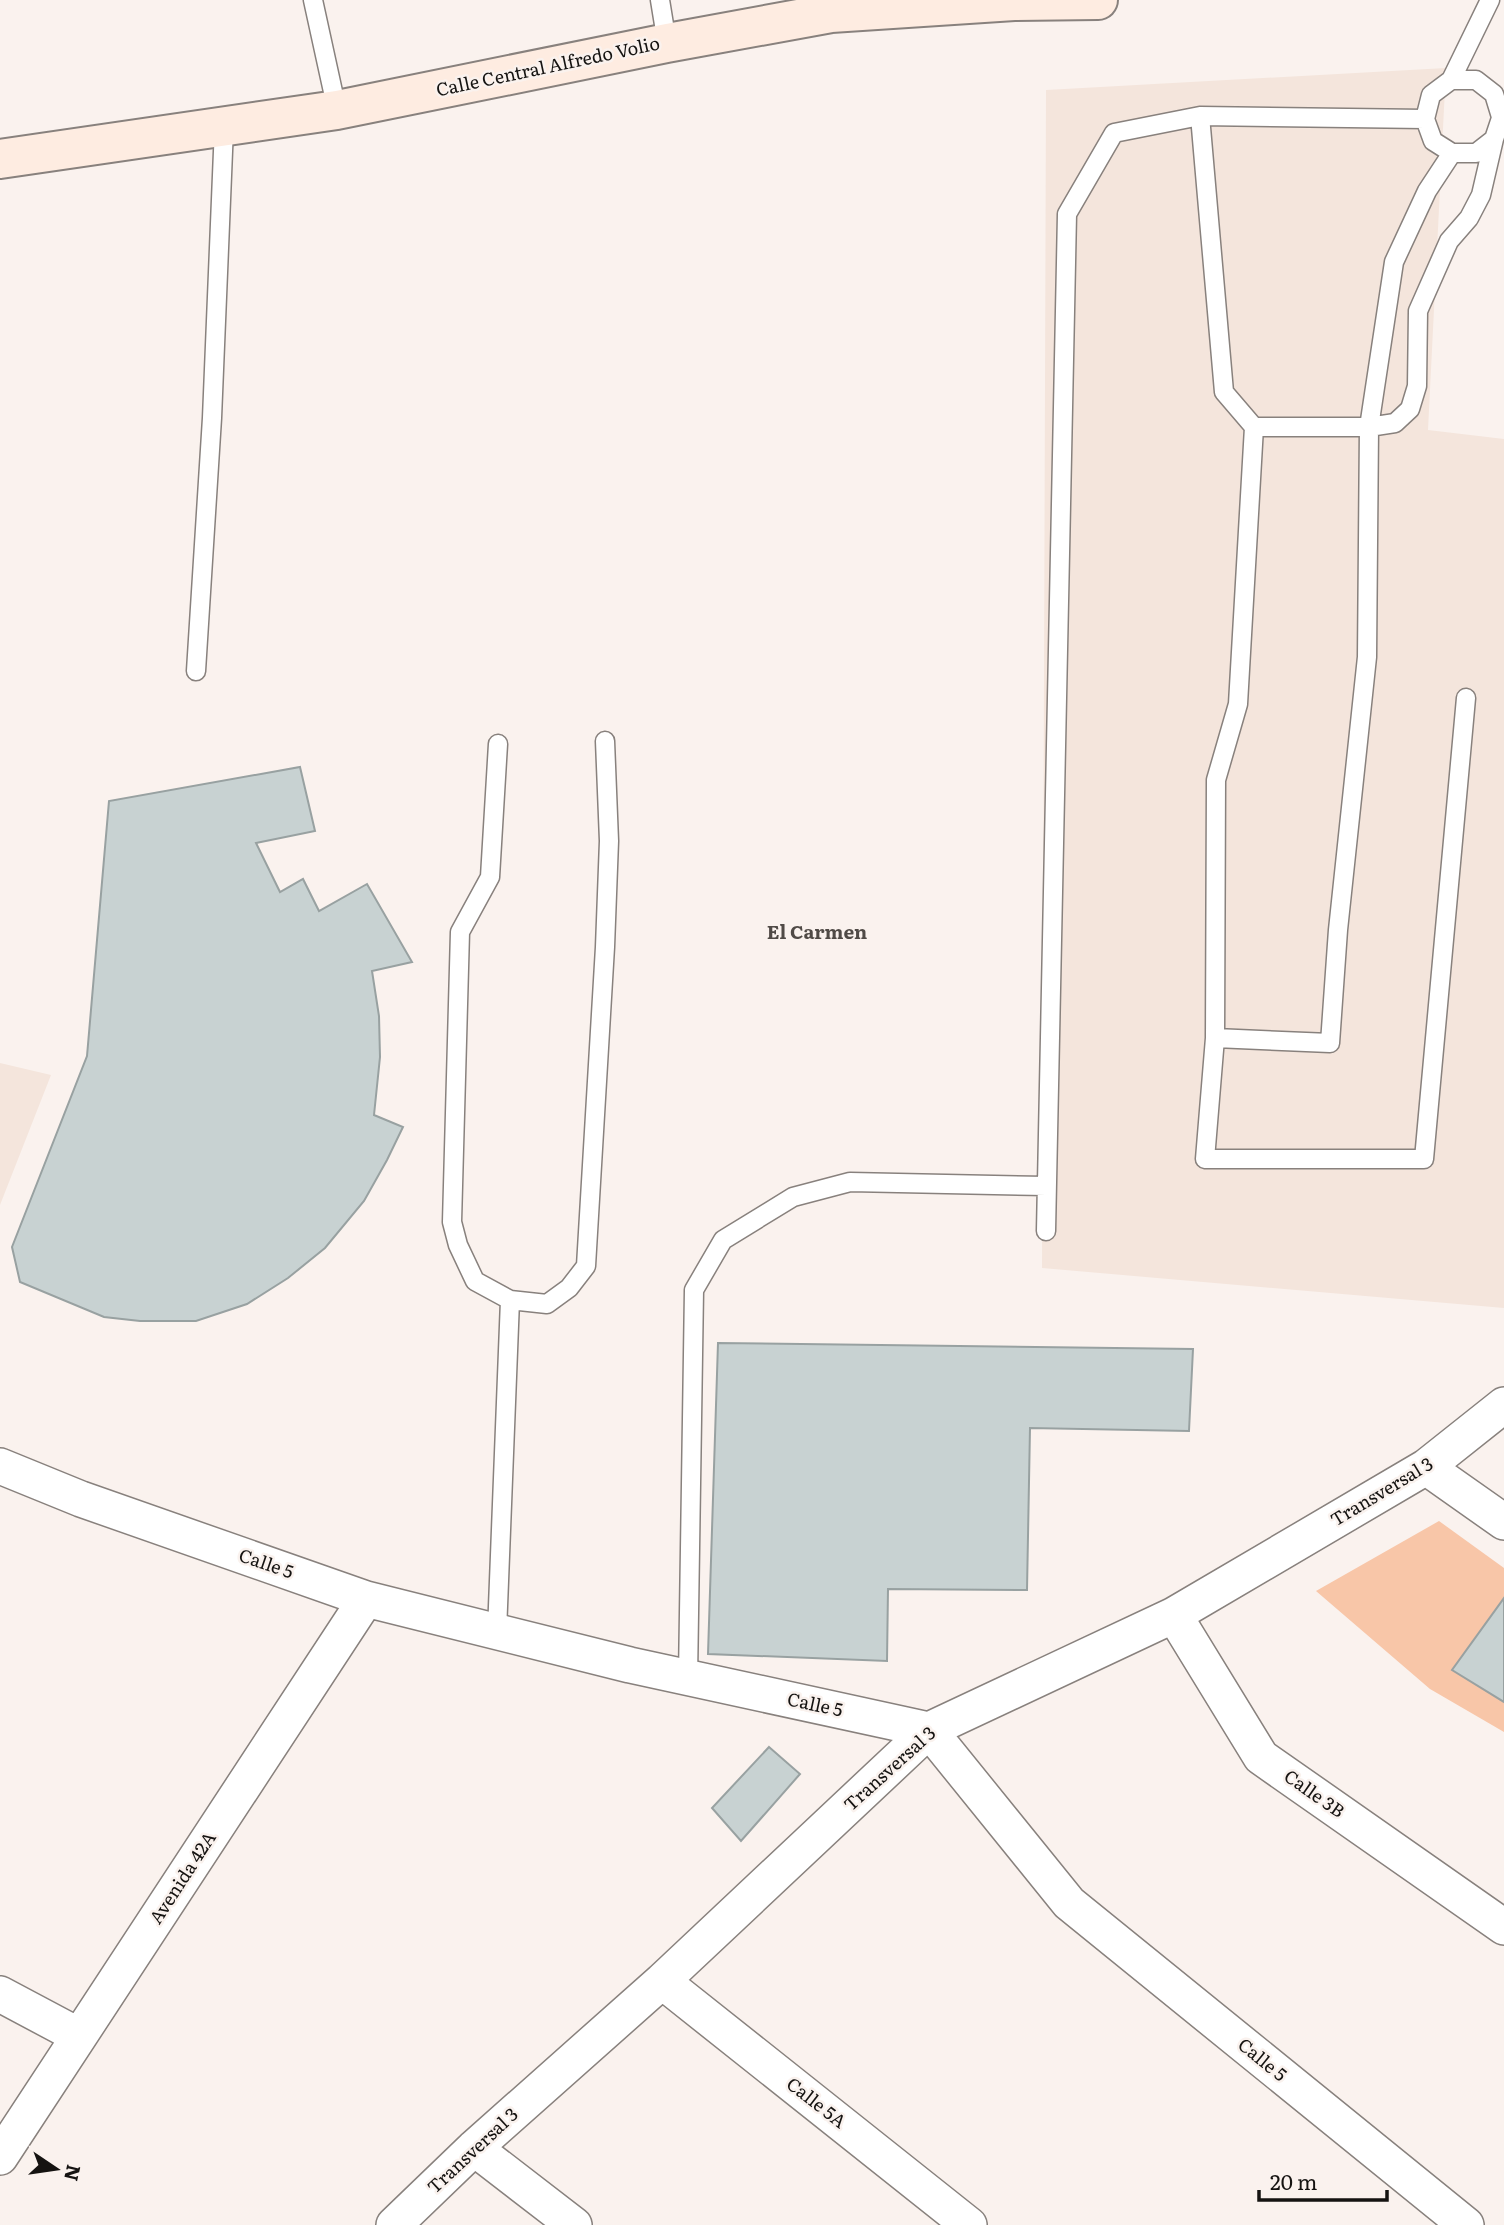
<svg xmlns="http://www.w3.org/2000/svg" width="1504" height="2225" viewBox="0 0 1504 2225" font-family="Literata,serif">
	<rect width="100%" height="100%" fill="#faf2ee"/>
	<path fill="#f4e5dc" d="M 1446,68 L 1428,430 L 1504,439 L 1504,1308 L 1042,1268 L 1046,90 Z
		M 0,1063 L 51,1075 L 0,1205 Z"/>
	<path fill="#f8c6a8" d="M 1439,1521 L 1504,1568 L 1504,1598 L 1452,1670 L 1504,1702 L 1504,1732 L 1430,1689 L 1316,1591 Z"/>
	<path fill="#c8d2d2" stroke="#98a1a1" stroke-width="2" d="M 300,767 L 315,831 L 256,843 L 280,892 L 303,879 L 319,911 L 367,884 L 412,962 L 372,971 L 379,1016 L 380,1057 L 374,1115 L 403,1127 L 387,1160 L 364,1201 L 325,1248 L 288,1278 L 247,1304 L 196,1321 L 140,1321 L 104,1317 L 20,1282 L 12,1247 L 87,1056 L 109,801 Z
		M 718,1343 L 1193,1349 L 1189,1431 L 1030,1428 L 1027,1590 L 888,1589 L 887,1661 L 708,1654 Z
		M 1504,1598 L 1504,1702 L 1452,1670 Z
		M 769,1747 L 800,1774 L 741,1841 L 712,1808 Z"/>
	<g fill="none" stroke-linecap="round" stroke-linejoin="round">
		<defs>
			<path id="lane" d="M 313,0 L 337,110
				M 660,0 L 667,43
				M 1451,80 L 1490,0
				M 1200,116 L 1224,392 L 1254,427
				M 1501,117 L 1494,94 L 1476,80 L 1451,80 L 1431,95 L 1425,119 L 1433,141 L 1452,153 L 1476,153 L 1494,139 L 1504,109
				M 1452,153 L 1427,191 L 1394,262 L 1369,427 L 1367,657 L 1338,930 L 1330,1043 L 1215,1038 L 1216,780 L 1238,704 L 1254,427 L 1369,427 L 1395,423 L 1410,409 L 1417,386 L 1418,311 L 1449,241 L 1469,218 L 1481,195 L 1494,139
				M 196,671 L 212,418 L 224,127
				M 1215,1038 L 1205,1159 L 1424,1159 L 1466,698
				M 1046,1231 L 1067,214 L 1114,133 L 1200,116 L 1425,119
				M 510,1300 L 547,1304 L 569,1288 L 586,1266 L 605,947 L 609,841 L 605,741
				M 497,1632 L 510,1300 L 475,1281 L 458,1245 L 452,1222 L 460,932 L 490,877 L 498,744
				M 688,1678 L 694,1290 L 723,1240 L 793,1197 L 850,1182 L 1046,1186"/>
			<path id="street" d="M 0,1466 L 81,1499 L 366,1599 L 630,1665 L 929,1730 L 1069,1903 L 1466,2225
				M 1426,1467 L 1504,1522
				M 1174,1615 L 1261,1757 L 1504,1927
				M 662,1981 L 969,2225
				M 0,1994 L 79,2036
				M 474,2148 L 574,2225
				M 0,2157 L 366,1599
				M 394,2225 L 474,2148 L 662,1981 L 929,1730 L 1174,1615 L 1426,1467 L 1504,1405"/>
			<path id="secondary" d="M 0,159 L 337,110 L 667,43 L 831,13 L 1014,1 L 1098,0"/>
		</defs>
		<use href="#lane" stroke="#88817d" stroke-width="21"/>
		<use href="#street" stroke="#88817d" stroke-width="38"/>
		<use href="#secondary" stroke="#88817d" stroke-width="42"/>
		<use href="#lane" stroke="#fff" stroke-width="18"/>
		<use href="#street" stroke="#fff" stroke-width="35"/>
		<use href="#secondary" stroke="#feece1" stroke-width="38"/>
	</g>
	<g text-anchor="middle" stroke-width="5" stroke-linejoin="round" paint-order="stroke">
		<g font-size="18" fill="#151311" stroke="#faf2ee">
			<text transform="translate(548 67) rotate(-12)" y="6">Calle Central Alfredo Volio</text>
			<text transform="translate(1382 1492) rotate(-31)" y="6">Transversal 3</text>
			<text transform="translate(266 1564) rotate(19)" y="6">Calle 5</text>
			<text transform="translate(815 1705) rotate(12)" y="6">Calle 5</text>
			<text transform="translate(890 1769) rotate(-42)" y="6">Transversal 3</text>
			<text transform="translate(1314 1794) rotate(35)" y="6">Calle 3B</text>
			<text transform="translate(183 1878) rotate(-57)" y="6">Avenida 42A</text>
			<text transform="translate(1262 2060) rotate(39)" y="6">Calle 5</text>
			<text transform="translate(816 2103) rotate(38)" y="6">Calle 5A</text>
			<text transform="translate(473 2151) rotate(-43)" y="6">Transversal 3</text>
		</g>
		<g font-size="19" font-weight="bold" fill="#504a46" stroke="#faf2ee">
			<text x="817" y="939">El Carmen</text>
		</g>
	</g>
	<g transform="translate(56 2169) rotate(103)" stroke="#faf2ee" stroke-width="5" paint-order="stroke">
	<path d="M0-5L12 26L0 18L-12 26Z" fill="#151311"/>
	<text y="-10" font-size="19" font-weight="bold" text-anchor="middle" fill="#151311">N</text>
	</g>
	<path d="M1259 2190v10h128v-10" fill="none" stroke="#151311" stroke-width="3.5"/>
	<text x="1270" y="2190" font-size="21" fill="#151311" stroke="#faf2ee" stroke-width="5" paint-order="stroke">20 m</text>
</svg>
